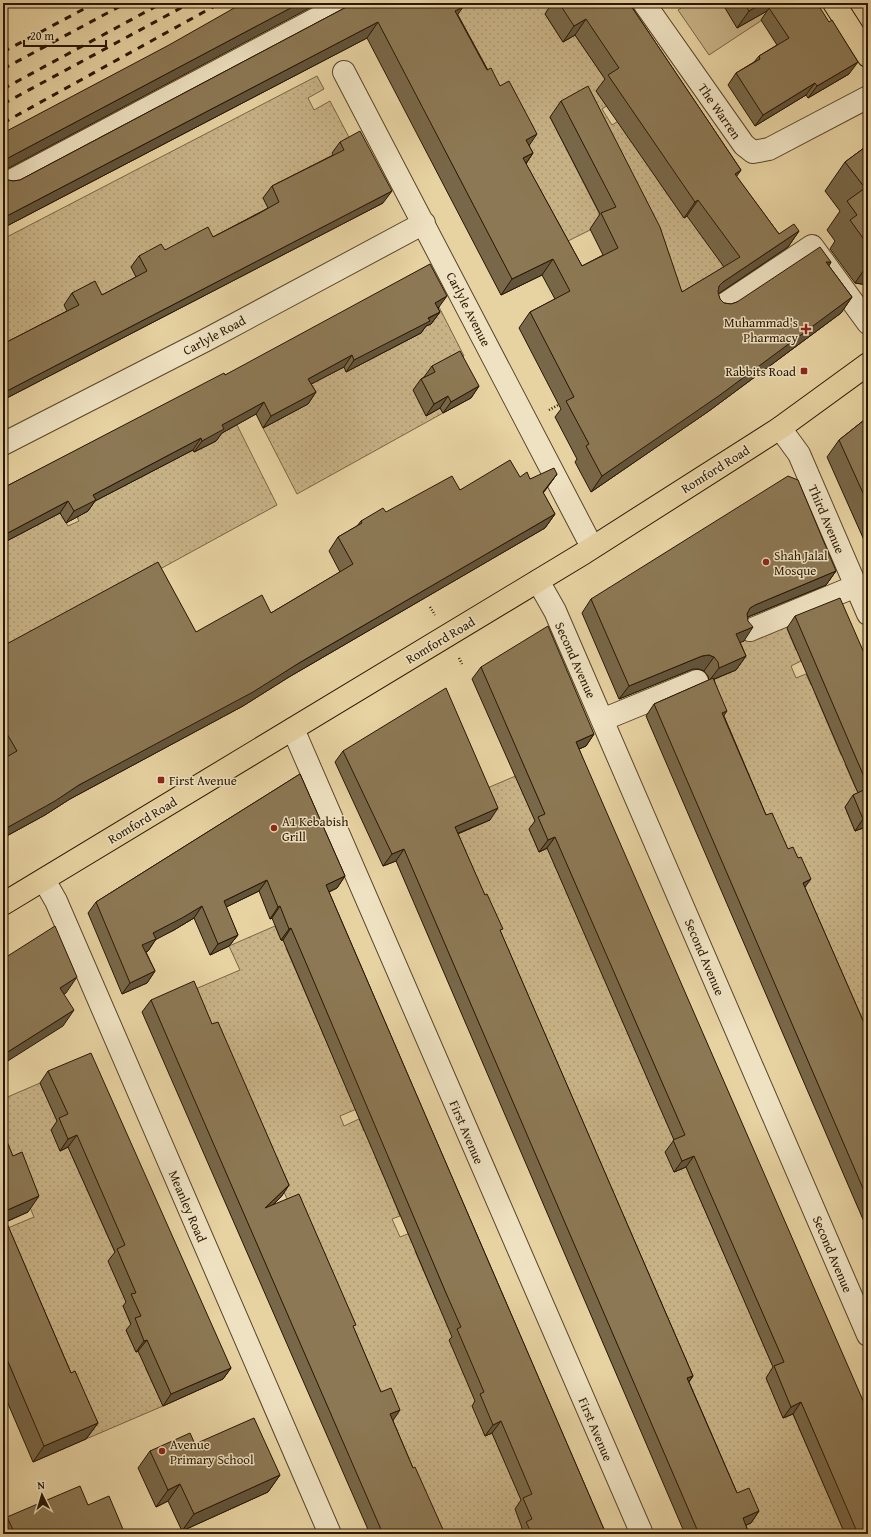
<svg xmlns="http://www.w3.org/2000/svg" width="871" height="1537" viewBox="0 0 871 1537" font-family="'Gentium Book Plus',serif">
	<defs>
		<pattern id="garden-dots" width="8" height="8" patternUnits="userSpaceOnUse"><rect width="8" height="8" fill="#c7b286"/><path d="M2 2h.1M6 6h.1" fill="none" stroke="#ab9872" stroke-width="1.8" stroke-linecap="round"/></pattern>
	</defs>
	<rect width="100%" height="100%" fill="#e7d2a1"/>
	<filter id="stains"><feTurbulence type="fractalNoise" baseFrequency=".005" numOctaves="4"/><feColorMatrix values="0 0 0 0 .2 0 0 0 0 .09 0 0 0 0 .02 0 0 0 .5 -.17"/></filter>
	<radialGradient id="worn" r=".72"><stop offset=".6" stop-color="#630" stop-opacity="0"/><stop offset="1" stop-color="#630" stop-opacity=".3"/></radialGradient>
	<path fill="#c7b286" stroke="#786444" d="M 689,3 L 788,3 L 709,55 L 678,10 Z"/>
	<path fill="url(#garden-dots)" stroke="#786444" d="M 456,3 L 554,3 L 545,14 L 563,42 L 575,35 L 618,98 L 602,109 L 612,125 L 620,120 L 661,185 L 684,218 L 723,190 L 729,273 L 671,308 L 550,117 L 604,223 L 552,249 L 452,23 Z
		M 317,76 L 324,89 L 308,98 L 314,110 L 330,101 L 352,143 L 347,184 L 264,198 L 272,214 C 182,261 91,305 3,354 L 3,239 Z
		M 439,307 L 464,356 L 424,377 L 443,413 L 297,494 L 263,428 L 285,416 L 300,390 L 339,358 L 347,371 L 427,314 Z
		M 237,425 L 277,505 L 3,655 L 3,530 L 55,503 L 68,526 L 79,521 L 77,517 L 88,511 L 78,493 L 190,445 L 194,452 L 216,441 L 208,426 L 225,431 Z
		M 799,617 L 801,623 L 787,629 L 796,650 L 812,644 L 800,658 L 801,661 L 791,666 L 796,678 L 806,674 L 811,685 L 827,678 L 816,696 L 841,755 L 861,757 L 845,764 L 856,789 L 868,797 L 845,807 L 855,831 L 868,826 L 868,1064 L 672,698 L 736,670 L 727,648 Z
		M 567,754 L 537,825 L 529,829 L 539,852 L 565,841 L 677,1147 L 674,1172 L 686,1167 L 722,1249 L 787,1335 L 793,1414 L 845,1534 L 736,1534 L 728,1504 L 448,838 L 478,792 Z
		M 275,926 L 281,940 L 298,933 L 286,948 L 350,1096 L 366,1105 L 340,1116 L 344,1126 L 359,1119 L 364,1131 L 375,1126 L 388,1153 L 376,1158 C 384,1178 383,1177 402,1185 L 390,1191 L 400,1216 L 392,1219 L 400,1237 L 423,1228 L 430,1244 L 415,1251 L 438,1304 L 453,1311 L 485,1436 L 492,1433 L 524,1505 L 524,1531 L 518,1534 L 432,1534 L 281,1185 L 186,993 L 240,970 L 229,946 Z
		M 40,1083 L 60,1126 L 60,1151 L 68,1147 L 117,1257 L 127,1304 L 123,1306 L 132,1328 L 126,1330 L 136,1352 L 148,1347 L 146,1369 L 163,1406 L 86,1439 L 3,1230 L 34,1217 L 18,1179 L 3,1155 L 3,1099 Z"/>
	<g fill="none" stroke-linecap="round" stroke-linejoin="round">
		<defs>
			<path id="minor" d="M 644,3 L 744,145 L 753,152 L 769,149 L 868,97
				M 344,72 L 592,547
				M 3,185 L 346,3
				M 719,308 L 812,246 L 868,323
				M 780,428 L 799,454 L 868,614
				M 3,444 L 206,340 L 424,223
				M 538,581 L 555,611 L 868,1335
				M 750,630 L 856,586
				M 602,720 L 697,681
				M 293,729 L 642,1534
				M 44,880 L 56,901 L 330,1534"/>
			<path id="major" d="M 834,3 L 868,56
				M 3,904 L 584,553 L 780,428 L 868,364"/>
		</defs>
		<use href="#minor" stroke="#584529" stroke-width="24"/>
		<use href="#major" stroke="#291601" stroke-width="24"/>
		<path stroke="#291601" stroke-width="2.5" stroke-dasharray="1 2" stroke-linecap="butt" d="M 549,410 L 562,403
			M 430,607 L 435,615
			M 459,658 L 462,664"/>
		<use href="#minor" stroke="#efe2c2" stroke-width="22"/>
		<use href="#major" stroke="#e7d2a1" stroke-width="22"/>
		<path stroke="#291601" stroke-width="3" stroke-dasharray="7 7" stroke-linecap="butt" d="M 3,52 L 95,3
			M 3,69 L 126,3
			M 3,89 L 162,3
			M 3,104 L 190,3
			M 3,123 L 220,3"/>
	</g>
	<path fill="#786748" stroke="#291601" d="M 354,3 L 458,15 L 533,153 L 526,164 L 582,266 L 603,255 L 590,229 L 600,214 L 550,117 L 561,101 L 682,292 L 724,267 L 687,216 L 684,218 L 596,91 L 605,79 L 575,35 L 563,42 L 545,14 L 552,3 L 629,3 L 741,170 L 736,176 L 779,234 L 799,231 L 788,247 L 718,294 L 720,299 L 724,303 L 731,304 L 737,302 L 831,262 L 829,266 L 852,297 L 841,313 L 709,411 L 591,492 L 575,462 L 577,459 L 555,417 L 561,409 L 519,328 L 530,312 L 555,299 L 542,275 L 501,295 L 367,38 L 3,228 L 3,174 L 3,175 L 8,180 L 13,181 L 20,180 Z
		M 722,3 L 773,3 L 767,11 L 737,28 Z
		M 769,8 L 849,74 L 808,98 L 806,95 L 755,126 L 728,85 L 736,73 L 754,62 L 759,56 L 777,45 L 761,20 Z
		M 340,142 L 383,203 L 3,400 L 3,344 L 67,311 L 64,305 L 72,293 L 102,295 L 136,277 L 131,267 L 139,256 L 165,250 L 213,237 L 268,208 L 263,198 L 272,186 L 333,155 L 332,153 Z
		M 868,145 L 868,285 L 855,283 L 830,249 L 835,241 L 827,230 L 840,211 L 825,191 L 845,162 Z
		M 439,307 L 438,308 L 440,312 L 431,324 L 426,326 L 421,333 L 346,372 L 344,367 L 311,384 L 316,392 L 308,404 L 263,428 L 256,414 L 222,433 L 216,441 L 194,452 L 193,450 L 95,501 L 88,511 L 66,523 L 60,513 L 3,543 L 3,488 L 225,375 Z
		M 432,366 L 479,386 L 471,398 L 443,413 L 440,408 L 426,416 L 413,390 L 421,379 L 424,377 Z
		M 868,417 L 868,549 L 827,457 L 839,440 Z
		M 557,474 L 543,493 L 555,514 L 545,528 L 289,677 L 243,706 L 70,799 L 45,815 L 3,838 L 3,646 L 196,632 L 271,613 L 340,572 L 329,551 L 338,537 L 357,526 L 361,521 L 460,490 L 520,477 L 530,479 Z
		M 836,571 L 826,585 L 748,617 L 744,641 L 740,642 L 746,656 L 736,670 L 714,679 L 724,716 L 766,815 L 805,888 L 868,1032 L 868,1231 L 646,716 L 654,704 L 709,680 L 708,676 L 704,671 L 699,669 L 693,669 L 619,699 L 582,613 L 591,599 Z
		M 795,616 L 868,662 L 868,826 L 855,831 L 845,807 L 853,795 L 858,793 L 787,628 Z
		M 481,667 L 594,734 L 586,746 L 579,749 L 868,1534 L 845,1534 L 793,1414 L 783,1418 L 766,1378 L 773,1367 L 686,1167 L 674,1172 L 665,1152 L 674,1140 L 547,848 L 539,852 L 529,829 L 535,821 L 472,679 Z
		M 343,751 L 490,820 L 458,834 L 693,1376 L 689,1382 L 737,1493 L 759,1511 L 751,1523 L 746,1525 L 749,1534 L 685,1534 L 396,861 L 383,866 L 335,762 Z
		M 300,774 L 345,876 L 337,888 L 329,892 L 606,1534 L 518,1534 L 518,1533 L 522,1528 L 515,1509 L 521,1500 L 492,1433 L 485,1436 L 472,1406 L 475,1401 L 449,1340 L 452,1337 L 438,1304 L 301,982 L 283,940 L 281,940 L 272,918 L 270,919 L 259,891 L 226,907 L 238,935 L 229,946 L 210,955 L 194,918 L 174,930 L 156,939 L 148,951 L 146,952 L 155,971 L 147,983 L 122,994 L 88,913 L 96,902 Z
		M 151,1000 L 212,1024 L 289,1185 L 281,1197 L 273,1205 L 354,1329 L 413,1468 L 445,1534 L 370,1534 L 142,1012 Z
		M 48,1071 L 231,1368 L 223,1379 L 163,1406 L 138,1351 L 136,1352 L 126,1330 L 131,1324 L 123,1306 L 126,1302 L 108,1261 L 115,1252 L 68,1147 L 60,1151 L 51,1130 L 57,1121 L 40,1083 Z
		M 3,1132 L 28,1212 L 6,1222 L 71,1373 L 98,1423 L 86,1439 L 33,1462 L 3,1392 Z
		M 195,1444 L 280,1475 L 268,1492 L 182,1531 L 168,1501 L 156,1507 L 138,1468 L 150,1451 Z
		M 88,1505 L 125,1534 L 3,1534 L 3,1524 L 7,1517 Z"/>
	<path fill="#62543b" stroke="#291601" d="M 300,3 L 319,3 L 3,171 L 3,163 L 8,158 Z
		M 763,3 L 773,3 L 767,11 L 737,28 L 749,11 Z
		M 463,7 L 452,23 L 455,11 Z
		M 586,19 L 575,35 L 563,42 L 574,26 Z
		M 378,22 L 367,38 L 3,228 L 3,218 Z
		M 858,62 L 849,74 L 808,98 L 817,86 Z
		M 815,83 L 806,95 L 755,126 L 763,115 Z
		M 537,134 L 526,150 L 526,140 Z
		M 533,153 L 522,169 L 523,158 Z
		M 741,170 L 730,186 L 735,174 Z
		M 392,191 L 383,203 L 3,400 L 3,393 Z
		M 698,200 L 687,216 L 684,218 L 695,202 Z
		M 799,231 L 788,247 L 712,298 L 719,286 L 723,282 Z
		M 553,259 L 542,275 L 501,295 L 512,279 Z
		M 826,262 L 831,262 L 820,278 Z
		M 868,264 L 868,285 L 855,283 Z
		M 447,296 L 439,307 L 427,314 L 435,303 Z
		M 852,297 L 841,313 L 709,411 L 591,492 L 602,476 Z
		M 440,312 L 431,324 L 426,326 L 421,333 L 346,372 L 354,360 Z
		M 352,355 L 344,367 L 300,390 L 308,379 Z
		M 479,386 L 471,398 L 443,413 L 451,402 Z
		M 316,392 L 308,404 L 263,428 L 271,416 Z
		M 448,396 L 440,408 L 426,416 L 434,404 Z
		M 264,402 L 256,414 L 222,433 L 216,441 L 194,452 L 202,441 L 222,425 Z
		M 201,438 L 193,450 L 95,501 L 88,511 L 66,523 L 74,511 L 93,495 Z
		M 557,474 L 547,488 L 533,506 L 543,492 Z
		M 68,501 L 60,513 L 3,543 L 3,536 L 4,535 Z
		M 555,514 L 545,528 L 289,677 L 243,706 L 70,799 L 45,815 L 3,838 L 3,830 L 79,785 L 299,663 Z
		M 836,571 L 826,585 L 745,618 L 750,608 L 755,605 Z
		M 753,627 L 744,641 L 727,648 L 736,634 Z
		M 709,655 L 714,657 L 704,671 L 699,669 L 693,669 L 619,699 L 629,686 L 702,656 Z
		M 746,656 L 736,670 L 709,681 L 719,668 Z
		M 727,711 L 719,723 L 722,713 Z
		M 594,734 L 586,746 L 568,754 L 576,742 Z
		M 498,808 L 490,820 L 446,838 L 455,827 Z
		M 868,817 L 868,826 L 855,831 L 863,819 Z
		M 555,837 L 547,848 L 539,852 L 548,840 Z
		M 404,849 L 396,861 L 383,866 L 392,854 Z
		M 345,876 L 337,888 L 318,897 L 326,885 Z
		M 811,879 L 802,891 L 803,883 Z
		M 267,880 L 259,891 L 216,912 L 224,901 Z
		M 202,906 L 194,918 L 174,930 L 155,940 L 156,939 L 148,951 L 134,956 L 142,945 L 153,933 Z
		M 280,906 L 272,918 L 270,919 L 278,907 Z
		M 291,928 L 283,940 L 281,940 L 289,929 Z
		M 238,935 L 229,946 L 210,955 L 218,944 Z
		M 155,971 L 147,983 L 122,994 L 130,983 Z
		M 77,977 L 66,993 L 49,1004 L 60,988 Z
		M 74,1010 L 63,1026 L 3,1064 L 3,1055 Z
		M 77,1135 L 68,1147 L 60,1151 L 68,1139 Z
		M 694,1156 L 686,1167 L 674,1172 L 682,1161 Z
		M 289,1185 L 281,1197 L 257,1220 L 265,1208 Z
		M 39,1196 L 28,1212 L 3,1223 L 3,1212 Z
		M 147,1340 L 138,1351 L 136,1352 L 144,1341 Z
		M 231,1368 L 223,1379 L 163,1406 L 171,1394 Z
		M 693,1376 L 685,1387 L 687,1378 Z
		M 801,1402 L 793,1414 L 783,1418 L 791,1407 Z
		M 400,1410 L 392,1422 L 390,1414 Z
		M 501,1421 L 492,1433 L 485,1436 L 493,1425 Z
		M 98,1423 L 86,1439 L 33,1462 L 44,1446 Z
		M 280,1475 L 268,1492 L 182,1531 L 194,1514 Z
		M 180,1484 L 168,1501 L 156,1507 L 168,1490 Z
		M 759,1511 L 751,1523 L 734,1530 L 743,1518 Z"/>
	<path fill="#8c7854" stroke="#291601" d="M 243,3 L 300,3 L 8,158 L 4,162 L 3,165 L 3,133 L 169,45 Z
		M 354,3 L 461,3 L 463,7 L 455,11 L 487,70 L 491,68 L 500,86 L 509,81 L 537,134 L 526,140 L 533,153 L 523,158 L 582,266 L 618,248 L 601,213 L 616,207 L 561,101 L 588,86 L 660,227 L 682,292 L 740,257 L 698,200 L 695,202 L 608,75 L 619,68 L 586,19 L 574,26 L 559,3 L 629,3 L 741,170 L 735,174 L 779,234 L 794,224 L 799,231 L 723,282 L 719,286 L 718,292 L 720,299 L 724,303 L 731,304 L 737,302 L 820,247 L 831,262 L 826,262 L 852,297 L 720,395 L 602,476 L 586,446 L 589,444 L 566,401 L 574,397 L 530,312 L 570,291 L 553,259 L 512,279 L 378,22 L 3,218 L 3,174 L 3,175 L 8,180 L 13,181 L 20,180 Z
		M 744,3 L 763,3 L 749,11 Z
		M 778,3 L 817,3 L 829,22 L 832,20 L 858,62 L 817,86 L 815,83 L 763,115 L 736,73 L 760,59 L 759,56 L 789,38 L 769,8 Z
		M 360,131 L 392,191 L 3,393 L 3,344 L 79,305 L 72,293 L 95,281 L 102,295 L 147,271 L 139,256 L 161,244 L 165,250 L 208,227 L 213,237 L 258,214 L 279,202 L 272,186 L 344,150 L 340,142 Z
		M 868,145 L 868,245 L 850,220 L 857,215 L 847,201 L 865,188 L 845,162 Z
		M 430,264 L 447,296 L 435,303 L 440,312 L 428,318 L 430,321 L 354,360 L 352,355 L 308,379 L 316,392 L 271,416 L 264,402 L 222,425 L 224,429 L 202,441 L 201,438 L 93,495 L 96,500 L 74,511 L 68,501 L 4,535 L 5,537 L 3,537 L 3,488 L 224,373 L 225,375 Z
		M 460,351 L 479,386 L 451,402 L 448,396 L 434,404 L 421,379 L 435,372 L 432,366 Z
		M 868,417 L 868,504 L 839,440 Z
		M 510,460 L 520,477 L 527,472 L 530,479 L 554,468 L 557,474 L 543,492 L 555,514 L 299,663 L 253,692 L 79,785 L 55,801 L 3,830 L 3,759 L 17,751 L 3,727 L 3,646 L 158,562 L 196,632 L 262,595 L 271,613 L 353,564 L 338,537 L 362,523 L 361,521 L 383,508 L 386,512 L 452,476 L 460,490 Z
		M 788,476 L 798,480 L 836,571 L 755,605 L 750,608 L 747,614 L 748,621 L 753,627 L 736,634 L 746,656 L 719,668 L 718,662 L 714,657 L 709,655 L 702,656 L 629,686 L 591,599 Z
		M 840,598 L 868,662 L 868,786 L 795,616 Z
		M 548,626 L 594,734 L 576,742 L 868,1412 L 868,1534 L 858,1534 L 801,1402 L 791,1407 L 774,1366 L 784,1362 L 694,1156 L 682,1161 L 673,1140 L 685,1135 L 555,837 L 548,840 L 538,817 L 545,814 L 481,667 Z
		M 713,678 L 727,711 L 722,713 L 766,815 L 772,813 L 788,849 L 793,847 L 798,858 L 801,857 L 811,879 L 803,883 L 868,1032 L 868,1200 L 654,704 Z
		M 446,688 L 498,808 L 455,827 L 485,895 L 487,894 L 503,929 L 500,930 L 693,1376 L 687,1378 L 737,1493 L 749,1488 L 759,1511 L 743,1518 L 749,1534 L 699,1534 L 404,849 L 392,854 L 343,751 Z
		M 300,774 L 345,876 L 326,885 L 606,1534 L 532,1534 L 526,1522 L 532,1519 L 523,1498 L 532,1494 L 501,1421 L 493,1425 L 480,1394 L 484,1392 L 457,1329 L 461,1327 L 446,1293 L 309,970 L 291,928 L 289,929 L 280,906 L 278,907 L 267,880 L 224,901 L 238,935 L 218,944 L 202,906 L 182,918 L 153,933 L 156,939 L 142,945 L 155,971 L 130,983 L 96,902 Z
		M 868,788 L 868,817 L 863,819 L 853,795 Z
		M 55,926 L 77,977 L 60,988 L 74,1010 L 3,1055 L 3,959 Z
		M 194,981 L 212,1024 L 218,1022 L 289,1185 L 265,1208 L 299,1194 L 356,1325 L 353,1326 L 381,1392 L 391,1388 L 400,1410 L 390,1414 L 413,1468 L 415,1467 L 445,1534 L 383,1534 L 151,1000 Z
		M 91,1053 L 231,1368 L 171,1394 L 147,1340 L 144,1341 L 135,1318 L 141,1316 L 131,1294 L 136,1293 L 117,1249 L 125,1245 L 77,1135 L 68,1139 L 59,1118 L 68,1114 L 48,1071 Z
		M 3,1132 L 13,1156 L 22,1152 L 39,1196 L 3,1212 Z
		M 3,1214 L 71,1373 L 75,1371 L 98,1423 L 44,1446 L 3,1350 Z
		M 254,1418 L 280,1475 L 194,1514 L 180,1484 L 168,1490 L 150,1451 L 190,1433 L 195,1444 Z
		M 80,1486 L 88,1505 L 109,1496 L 125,1534 L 15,1534 L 7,1517 Z"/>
	<g fill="#8f2418" stroke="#efe2c2" stroke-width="1.5">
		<path d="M804 323h4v4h4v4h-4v4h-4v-4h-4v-4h4z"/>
		<rect x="800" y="367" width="8" height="8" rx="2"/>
		<circle cx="766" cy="562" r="4"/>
		<rect x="157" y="776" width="8" height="8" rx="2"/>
		<circle cx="274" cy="828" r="4"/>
		<circle cx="162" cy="1451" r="4"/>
	</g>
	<g text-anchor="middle" stroke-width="3" stroke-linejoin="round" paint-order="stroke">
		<g font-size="13" fill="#291601" stroke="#efe2c2">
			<text transform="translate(720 111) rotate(55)" y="5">The Warren</text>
			<text transform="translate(469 309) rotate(63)" y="5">Carlyle Avenue</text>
			<text transform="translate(214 335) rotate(-28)" y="5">Carlyle Road</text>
			<text transform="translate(715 469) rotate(-32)" y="5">Romford Road</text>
			<text transform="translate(827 519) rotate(67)" y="5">Third Avenue</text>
			<text transform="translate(440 640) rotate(-31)" y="5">Romford Road</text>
			<text transform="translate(576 660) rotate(66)" y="5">Second Avenue</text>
			<text transform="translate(142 820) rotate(-31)" y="5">Romford Road</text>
			<text transform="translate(705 957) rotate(67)" y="5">Second Avenue</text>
			<text transform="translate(467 1132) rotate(67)" y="5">First Avenue</text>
			<text transform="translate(188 1206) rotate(67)" y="5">Meanley Road</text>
			<text transform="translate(833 1254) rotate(67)" y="5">Second Avenue</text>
			<text transform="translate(596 1429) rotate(67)" y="5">First Avenue</text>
		</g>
		<g font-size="13" fill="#291601" stroke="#efe2c2" text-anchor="start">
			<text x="798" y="327" text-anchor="end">Muhammad's<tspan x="798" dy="15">Pharmacy</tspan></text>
			<text x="796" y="376" text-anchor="end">Rabbits Road</text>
			<text x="774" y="560">Shah Jalal<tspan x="774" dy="15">Mosque</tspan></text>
			<text x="169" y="785">First Avenue</text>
			<text x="282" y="826">A1 Kebabish<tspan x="282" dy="15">Grill</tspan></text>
			<text x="170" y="1449">Avenue<tspan x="170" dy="15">Primary School</tspan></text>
		</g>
	</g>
	<rect width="871" height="1537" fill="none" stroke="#e7d2a1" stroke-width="16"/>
	<rect x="4" y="4" width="863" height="1529" fill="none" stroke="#291601" stroke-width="2"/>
	<rect x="8" y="8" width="855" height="1521" fill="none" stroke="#291601"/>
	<g transform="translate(42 1495) rotate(355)" stroke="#efe2c2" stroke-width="3" paint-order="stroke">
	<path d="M0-3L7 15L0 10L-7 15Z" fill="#291601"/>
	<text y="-6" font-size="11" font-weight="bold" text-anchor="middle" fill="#291601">N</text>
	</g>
	<path d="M24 40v6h82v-6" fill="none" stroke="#291601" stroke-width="2"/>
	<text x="30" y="40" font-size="12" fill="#291601" stroke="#efe2c2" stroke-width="3" paint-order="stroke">20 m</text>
	<rect width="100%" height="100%" filter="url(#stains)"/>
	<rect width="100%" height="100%" fill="url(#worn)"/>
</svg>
